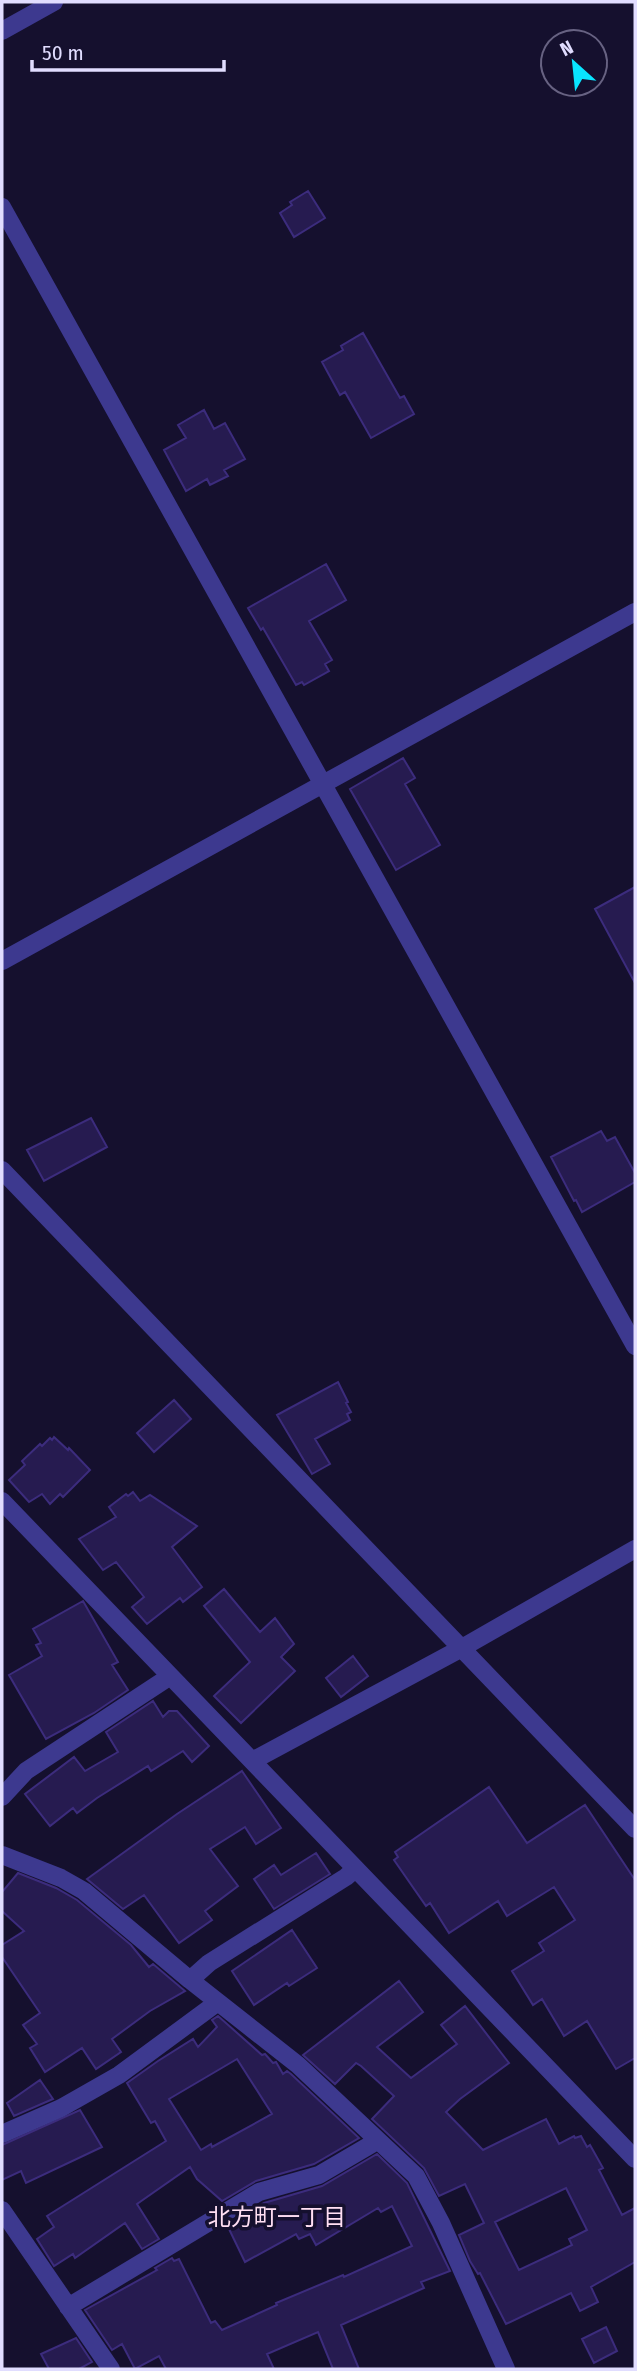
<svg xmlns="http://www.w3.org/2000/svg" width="637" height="2371" viewBox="0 0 637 2371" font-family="'Fira Sans Condensed','Noto Sans JP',sans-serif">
	<rect width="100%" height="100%" fill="#15102e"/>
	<path fill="#261b50" stroke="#3c2c7d" stroke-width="2" fill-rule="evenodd" d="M 308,191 L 325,218 L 294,237 L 280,213 L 292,205 L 290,202 Z
		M 363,333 L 400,398 L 404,396 L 414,414 L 371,438 L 345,392 L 340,395 L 322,362 L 343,350 L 341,346 Z
		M 204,410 L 214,429 L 225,423 L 245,459 L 224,470 L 228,476 L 210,485 L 207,479 L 186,491 L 164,450 L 186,438 L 178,425 Z
		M 326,564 L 346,600 L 309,621 L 332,660 L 325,664 L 329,671 L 304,685 L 302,682 L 296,685 L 263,628 L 261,630 L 248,608 Z
		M 403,758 L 415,778 L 405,784 L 440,845 L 396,870 L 350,789 Z
		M 635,887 L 635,983 L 595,909 Z
		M 91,1118 L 107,1147 L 44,1181 L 27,1150 Z
		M 601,1131 L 607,1141 L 615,1137 L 635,1173 L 635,1182 L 582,1212 L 576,1200 L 574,1201 L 551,1157 Z
		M 338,1382 L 348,1402 L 346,1403 L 351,1412 L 347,1414 L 350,1420 L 315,1439 L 330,1464 L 312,1474 L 277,1415 Z
		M 174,1400 L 191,1419 L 154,1452 L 137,1433 Z
		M 54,1437 L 68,1450 L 69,1448 L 90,1470 L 63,1497 L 60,1494 L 50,1504 L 42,1494 L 29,1502 L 9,1480 L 25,1465 L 22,1461 L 40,1444 L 42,1446 L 50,1438 L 52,1440 Z
		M 133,1492 L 140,1501 L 150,1495 L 197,1526 L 172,1547 L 202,1587 L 183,1602 L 180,1598 L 147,1624 L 132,1607 L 144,1597 L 116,1562 L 103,1570 L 79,1539 L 116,1517 L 109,1507 L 126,1494 L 128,1496 Z
		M 224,1589 L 260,1632 L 275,1618 L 294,1644 L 281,1657 L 295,1671 L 241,1723 L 214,1696 L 250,1662 L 204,1606 Z
		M 83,1601 L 118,1662 L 112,1665 L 128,1690 L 94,1713 L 46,1739 L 9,1675 L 42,1656 L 36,1645 L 41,1643 L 33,1629 Z
		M 353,1656 L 368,1676 L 341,1697 L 326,1678 Z
		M 153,1701 L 163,1717 L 169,1711 L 177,1711 L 209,1746 L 192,1762 L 183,1751 L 151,1771 L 148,1766 L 97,1798 L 77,1813 L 73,1808 L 50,1826 L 25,1794 L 74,1757 L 85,1771 L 118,1752 L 106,1732 Z
		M 242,1771 L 281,1828 L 256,1844 L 245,1827 L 210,1849 L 238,1886 L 205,1911 L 212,1920 L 179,1943 L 144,1895 L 123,1909 L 87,1879 L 177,1814 Z
		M 489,1787 L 527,1843 L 585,1805 L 635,1880 L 635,2058 L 616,2069 L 587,2021 L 564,2036 L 542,1999 L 533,2005 L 512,1971 L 544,1951 L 539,1943 L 575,1920 L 554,1887 L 507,1916 L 498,1901 L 449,1933 L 430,1903 L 426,1906 L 394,1860 L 398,1857 L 395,1852 Z
		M 316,1853 L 330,1874 L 274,1909 L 254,1879 L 274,1865 L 281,1875 Z
		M 18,1873 L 56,1888 L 77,1900 L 131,1945 L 149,1967 L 153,1964 L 185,1991 L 150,2011 L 112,2039 L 121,2052 L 96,2069 L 82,2048 L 45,2072 L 30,2048 L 37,2044 L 23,2025 L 40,2013 L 2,1957 L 2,1945 L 24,1931 L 2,1911 L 2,1892 Z
		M 292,1930 L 317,1968 L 289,1986 L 287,1983 L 254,2005 L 232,1971 Z
		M 399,1981 L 423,2012 L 377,2047 L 411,2078 L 457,2044 L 441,2025 L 465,2006 L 509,2063 L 460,2099 L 446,2112 L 483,2150 L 546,2119 L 559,2144 L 574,2136 L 575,2138 L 581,2136 L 587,2147 L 590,2145 L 603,2168 L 599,2170 L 622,2215 L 635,2208 L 635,2262 L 591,2287 L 598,2302 L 580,2311 L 571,2293 L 506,2324 L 480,2273 L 478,2274 L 470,2261 L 459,2235 L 484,2223 L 465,2184 L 439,2196 L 424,2168 L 372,2119 L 394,2096 L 361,2066 L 356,2063 L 335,2084 L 303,2055 ZM 566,2188 L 587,2230 L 569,2239 L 572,2245 L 519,2270 L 495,2222 Z
		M 218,2016 L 262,2055 L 265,2054 L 273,2063 L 276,2062 L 283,2074 L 287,2071 L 291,2074 L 359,2138 L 314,2164 L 256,2181 L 222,2201 L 197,2179 L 190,2167 L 137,2204 L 159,2239 L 142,2249 L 125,2223 L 75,2258 L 73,2254 L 54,2266 L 37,2239 L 54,2227 L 47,2216 L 166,2141 L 155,2121 L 151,2123 L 127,2083 L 158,2061 L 193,2039 L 198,2047 L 217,2027 L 212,2020 ZM 237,2059 L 272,2114 L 212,2147 L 211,2144 L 201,2150 L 169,2099 Z
		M 40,2080 L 53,2099 L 14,2116 L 7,2103 Z
		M 80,2110 L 102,2147 L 26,2183 L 21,2171 L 2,2180 L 2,2145 Z
		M 377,2154 L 407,2183 L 450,2271 L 421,2282 L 424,2288 L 341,2325 L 359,2369 L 333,2369 L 318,2332 L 267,2354 L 274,2369 L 166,2369 L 159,2356 L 135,2369 L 122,2344 L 112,2350 L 85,2310 L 157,2270 L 155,2268 L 172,2258 L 174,2261 L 179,2259 L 211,2323 L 215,2321 L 222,2330 L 277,2305 L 276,2303 L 343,2275 L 344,2277 L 412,2246 L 392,2206 L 381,2212 L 378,2208 L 316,2245 L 310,2234 L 299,2239 L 296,2234 L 245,2262 L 228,2227 L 243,2220 L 240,2217 L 264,2203 L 322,2186 Z
		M 606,2327 L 617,2351 L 594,2363 L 582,2339 Z
		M 76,2338 L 92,2362 L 79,2369 L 49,2369 L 41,2354 Z"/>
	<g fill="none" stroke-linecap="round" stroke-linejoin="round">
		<path stroke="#3d398f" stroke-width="18" d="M 2,31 L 54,2
			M 2,207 L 635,1346
			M 2,961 L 635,612
			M 2,1170 L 635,1829
			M 2,1501 L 635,2159
			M 252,1761 L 460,1649 L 635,1549
			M 2,1797 L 26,1771 L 169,1677
			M 2,1855 L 61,1878 L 84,1891 L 190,1980 L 298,2065 L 416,2176 L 441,2223 L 506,2369
			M 190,1980 L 209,1963 L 346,1877 L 355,1869
			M 2,2134 L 61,2108 L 119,2075 L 218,2002
			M 2,2210 L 111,2369
			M 68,2307 L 259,2192 L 319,2175 L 377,2141"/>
	</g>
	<g text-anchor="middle" stroke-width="7" stroke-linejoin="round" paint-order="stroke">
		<g font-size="23" fill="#ffdff3" stroke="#15102e">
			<text x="277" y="2225">北方町一丁目</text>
		</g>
	</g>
	<rect width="637" height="2371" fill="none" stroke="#e1ddff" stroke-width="7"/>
	<g transform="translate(574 63) rotate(333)"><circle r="33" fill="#15102e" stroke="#676282" stroke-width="2"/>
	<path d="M0-5L12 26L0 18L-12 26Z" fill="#09e5ff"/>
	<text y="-10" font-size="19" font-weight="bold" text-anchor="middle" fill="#e1ddff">N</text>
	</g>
	<path d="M32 60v10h192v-10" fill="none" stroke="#e1ddff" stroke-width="3.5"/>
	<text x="42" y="60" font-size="21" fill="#e1ddff" stroke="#15102e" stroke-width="5" paint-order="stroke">50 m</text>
</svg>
